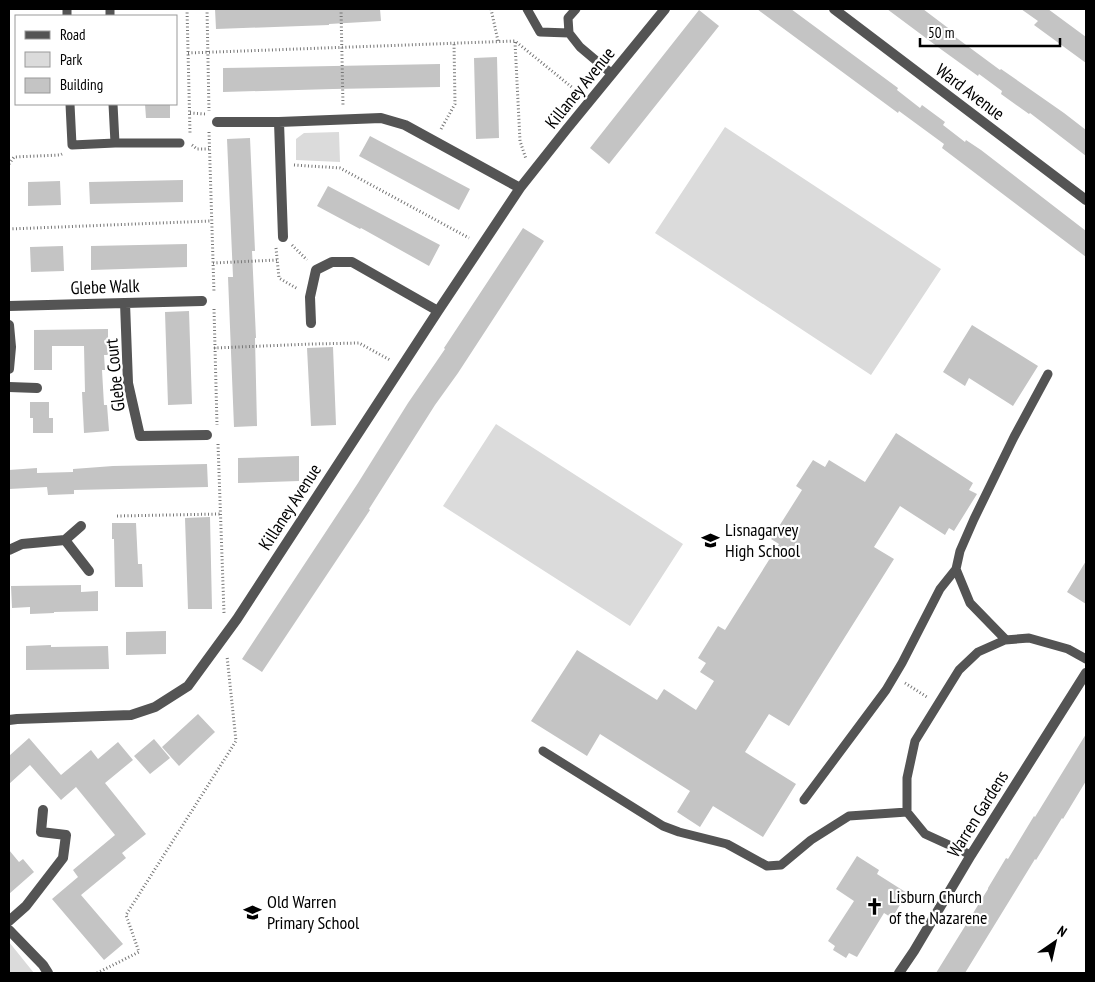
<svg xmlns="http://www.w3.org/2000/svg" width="1095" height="982" viewBox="0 0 1095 982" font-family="'PT Sans Narrow',sans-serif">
	<rect width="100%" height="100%" fill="#fff"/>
	<path fill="#dbdbdb" d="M 725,127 L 941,269 L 871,375 L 655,233 Z
		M 339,132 L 340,162 L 296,160 L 296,139 L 304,133 Z
		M 496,424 L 683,544 L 630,626 L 443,506 Z
		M 9,942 L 34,973 L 9,973 Z"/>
	<path fill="#c4c4c4" d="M 215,9 L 380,9 L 381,21 L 329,24 L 329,25 L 216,29 Z
		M 757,9 L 791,9 L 898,88 L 897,90 L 920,108 L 922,105 L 945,122 L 943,125 L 965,142 L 966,140 L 981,150 L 1086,231 L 1086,257 L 942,148 L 944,144 L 899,111 L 898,113 Z
		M 887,9 L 923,9 L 956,34 L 954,36 L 1000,70 L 1001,69 L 1064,113 L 1086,130 L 1086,156 L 1030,113 L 1029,114 L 1001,94 L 1002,91 L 979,74 L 978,76 L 942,50 Z
		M 1021,9 L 1048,9 L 1086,37 L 1086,63 L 1034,25 L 1038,21 Z
		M 699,10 L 719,26 L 609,164 L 590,148 Z
		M 497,57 L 499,138 L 476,139 L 474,58 Z
		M 440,64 L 440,87 L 333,89 L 223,92 L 223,68 Z
		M 145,104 L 170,104 L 170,118 L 146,118 Z
		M 370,136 L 470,189 L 459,210 L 359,156 Z
		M 250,138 L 255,251 L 252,251 L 256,338 L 255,338 L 257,426 L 234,427 L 228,277 L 233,277 L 227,139 Z
		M 183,180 L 183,202 L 90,204 L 89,182 Z
		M 60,181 L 61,205 L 28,206 L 28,182 Z
		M 328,186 L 440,245 L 429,266 L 361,228 L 360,229 L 317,206 Z
		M 523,228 L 544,241 L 458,373 L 435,405 L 369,509 L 370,510 L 262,672 L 242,659 L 358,483 L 408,403 L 445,349 L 444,348 Z
		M 187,244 L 187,267 L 91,270 L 91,246 Z
		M 63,246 L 64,271 L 31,272 L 30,247 Z
		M 189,311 L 192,404 L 168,405 L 165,312 Z
		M 972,325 L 1038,366 L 1013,406 L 969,378 L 965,386 L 943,372 Z
		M 108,329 L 108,355 L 104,355 L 105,370 L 102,370 L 104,405 L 107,405 L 109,431 L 84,433 L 82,392 L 85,392 L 84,346 L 52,346 L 52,370 L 34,370 L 34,330 Z
		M 333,347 L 336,425 L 311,426 L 307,348 Z
		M 30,402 L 49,402 L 49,418 L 53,418 L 53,433 L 33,433 L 33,418 L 30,418 Z
		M 896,433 L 973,483 L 969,490 L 977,494 L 954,531 L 949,528 L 945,535 L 900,506 L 874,547 L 894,559 L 789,726 L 769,714 L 745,752 L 796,784 L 763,837 L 713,806 L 700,827 L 677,812 L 690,791 L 600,734 L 587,756 L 531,721 L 577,650 L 657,700 L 664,689 L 696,710 L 714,681 L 700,672 L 706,663 L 698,658 L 718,626 L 725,630 L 779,544 L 771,539 L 802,490 L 796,486 L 813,460 L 825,467 L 829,460 L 865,482 Z
		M 299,456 L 299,481 L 238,483 L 238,458 Z
		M 207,464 L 208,487 L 74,490 L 74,494 L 48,495 L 47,487 L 9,489 L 9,470 L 37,468 L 37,473 L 73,472 L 73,469 L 113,466 Z
		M 210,517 L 212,609 L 188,609 L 185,518 Z
		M 112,523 L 136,523 L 138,564 L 142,564 L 143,587 L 115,587 L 114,539 L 112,539 Z
		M 1086,561 L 1086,604 L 1067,592 Z
		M 81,585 L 81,592 L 98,591 L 98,611 L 54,612 L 54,613 L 30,614 L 30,607 L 12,608 L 11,586 Z
		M 166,631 L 166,654 L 126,655 L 126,632 Z
		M 51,645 L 51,647 L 108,646 L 109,669 L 26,670 L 26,646 Z
		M 198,714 L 215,732 L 179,766 L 162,747 Z
		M 1086,734 L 1086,781 L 1063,819 L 1062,818 L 1036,860 L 1035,859 L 965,973 L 936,973 L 988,889 L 988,888 L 1006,858 L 1008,859 L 1034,816 L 1035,817 Z
		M 29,738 L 61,775 L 91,750 L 98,759 L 118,742 L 133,760 L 105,783 L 146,834 L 122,853 L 126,858 L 81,895 L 123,944 L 104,960 L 52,899 L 78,877 L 73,870 L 115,835 L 76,787 L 61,800 L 30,765 L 9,784 L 9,756 Z
		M 154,739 L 170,758 L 150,774 L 134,756 Z
		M 9,850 L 19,862 L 23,859 L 34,872 L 9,894 Z
		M 857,856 L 879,870 L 877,874 L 907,893 L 892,918 L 884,913 L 857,957 L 849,953 L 846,958 L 833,950 L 835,946 L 828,941 L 854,901 L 836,889 Z"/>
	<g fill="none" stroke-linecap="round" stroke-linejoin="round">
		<path stroke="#767676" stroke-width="3" stroke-dasharray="1 2.5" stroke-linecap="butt" d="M 187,9 L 190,133
			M 207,9 L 209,111
			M 341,9 L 343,106
			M 491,9 L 498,41
			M 515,42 L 520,141 L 526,159
			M 188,53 L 515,41 L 579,93
			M 190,113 L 206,114
			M 441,129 L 455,104 L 454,43
			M 209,132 L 214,293
			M 192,145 L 197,149 L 209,149
			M 9,164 L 14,157 L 60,155 L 62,154
			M 294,165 L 340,168 L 469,238
			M 9,229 L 211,221
			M 292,245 L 307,260
			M 276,248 L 279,278 L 298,289
			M 213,263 L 277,260
			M 214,309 L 217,425
			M 214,348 L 312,344 L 359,343 L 390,360
			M 218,444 L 224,613
			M 117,516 L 220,514
			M 905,683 L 927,697
			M 97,973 L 139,952 L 126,915 L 236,741 L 227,656"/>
		<path stroke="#545454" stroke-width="9" d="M 67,9 L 67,16
			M 110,9 L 110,16
			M 527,9 L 540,32 L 569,33
			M 576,9 L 568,18 L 569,33 L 580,47 L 612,74
			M 70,104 L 72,145 L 115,143 L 180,143
			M 113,104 L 115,143
			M 1006,640 L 970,603 L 956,569 L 960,551 L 974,519 L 1014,437 L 1048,374
			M 543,751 L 663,826 L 679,832 L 727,844 L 767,866 L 781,865 L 811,840 L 849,816 L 907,812
			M 804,800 L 886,690 L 902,663 L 940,589 L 956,569
			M 971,855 L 925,834 L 907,812 L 907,778 L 915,741 L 959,670 L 978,652 L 1005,640 L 1029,638 L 1068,649 L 1086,659"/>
		<path stroke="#545454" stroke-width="10" d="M 834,9 L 1086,200
			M 217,122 L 279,122 L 381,118 L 405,125 L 520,188
			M 279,122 L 283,237
			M 125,303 L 128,383 L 140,436 L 207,435
			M 9,306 L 202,301
			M 311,323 L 310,297 L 316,270 L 332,262 L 352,262 L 438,311
			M 9,325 L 11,347 L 9,369
			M 9,387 L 37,388
			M 65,540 L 89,571
			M 9,550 L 22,544 L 65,540 L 81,526
			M 9,720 L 17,719 L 131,715 L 155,707 L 188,686 L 237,619 L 438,311 L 520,188 L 566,130 L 665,9
			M 9,921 L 26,906 L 63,858 L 66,835 L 41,832 L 43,810
			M 9,930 L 43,965 L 48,973
			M 899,973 L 914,951 L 971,855 L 1086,673"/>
	</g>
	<defs>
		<symbol id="school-bare" viewBox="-9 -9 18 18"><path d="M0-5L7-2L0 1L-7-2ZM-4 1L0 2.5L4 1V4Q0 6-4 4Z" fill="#000" stroke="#fff" stroke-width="2.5" paint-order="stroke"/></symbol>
		<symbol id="church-bare" viewBox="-9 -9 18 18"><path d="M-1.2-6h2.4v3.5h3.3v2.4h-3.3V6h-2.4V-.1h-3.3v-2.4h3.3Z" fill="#000" stroke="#fff" stroke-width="2.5" paint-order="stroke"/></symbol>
	</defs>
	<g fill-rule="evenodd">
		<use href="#school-bare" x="698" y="528" width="25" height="25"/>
		<use href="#church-bare" x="862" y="894" width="25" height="25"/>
		<use href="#school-bare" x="240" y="900" width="25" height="25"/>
	</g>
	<g text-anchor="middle" stroke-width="4.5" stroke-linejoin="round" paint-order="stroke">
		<g font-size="18" fill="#000" stroke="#fff">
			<text transform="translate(580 88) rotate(-51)" y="6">Killaney Avenue</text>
			<text transform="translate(970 92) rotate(37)" y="6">Ward Avenue</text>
			<text transform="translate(105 287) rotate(-2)" y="6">Glebe Walk</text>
			<text transform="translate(115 375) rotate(-96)" y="6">Glebe Court</text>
			<text transform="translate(290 507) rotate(-57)" y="6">Killaney Avenue</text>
			<text transform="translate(978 814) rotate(-58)" y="6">Warren Gardens</text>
		</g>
		<g font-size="18" fill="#000" stroke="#fff" text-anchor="start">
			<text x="725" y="536">Lisnagarvey<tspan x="725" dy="21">High School</tspan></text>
			<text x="889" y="903">Lisburn Church<tspan x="889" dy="21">of the Nazarene</tspan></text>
			<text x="267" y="908">Old Warren<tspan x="267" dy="21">Primary School</tspan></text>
		</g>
	</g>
	<rect width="1095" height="982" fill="none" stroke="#000000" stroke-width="20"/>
	<rect x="15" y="15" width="162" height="90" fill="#ffffff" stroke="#999999"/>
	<rect x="25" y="31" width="25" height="8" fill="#545454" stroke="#999999"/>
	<text x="60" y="40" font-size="15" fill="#000000">Road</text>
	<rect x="25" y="52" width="25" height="15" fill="#dbdbdb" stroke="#999999"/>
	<text x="60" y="65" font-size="15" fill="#000000">Park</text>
	<rect x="25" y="78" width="25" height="15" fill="#c4c4c4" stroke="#999999"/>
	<text x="60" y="90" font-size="15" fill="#000000">Building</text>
	<g transform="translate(1055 942) rotate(34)" stroke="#ffffff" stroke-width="4" paint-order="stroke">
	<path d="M0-4L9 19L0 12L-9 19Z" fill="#000000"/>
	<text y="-8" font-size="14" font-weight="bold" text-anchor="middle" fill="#000000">N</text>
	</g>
	<path d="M920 38v8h140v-8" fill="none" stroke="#000000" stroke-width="2.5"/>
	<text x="928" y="38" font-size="15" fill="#000000" stroke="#ffffff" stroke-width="4" paint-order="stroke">50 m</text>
</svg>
